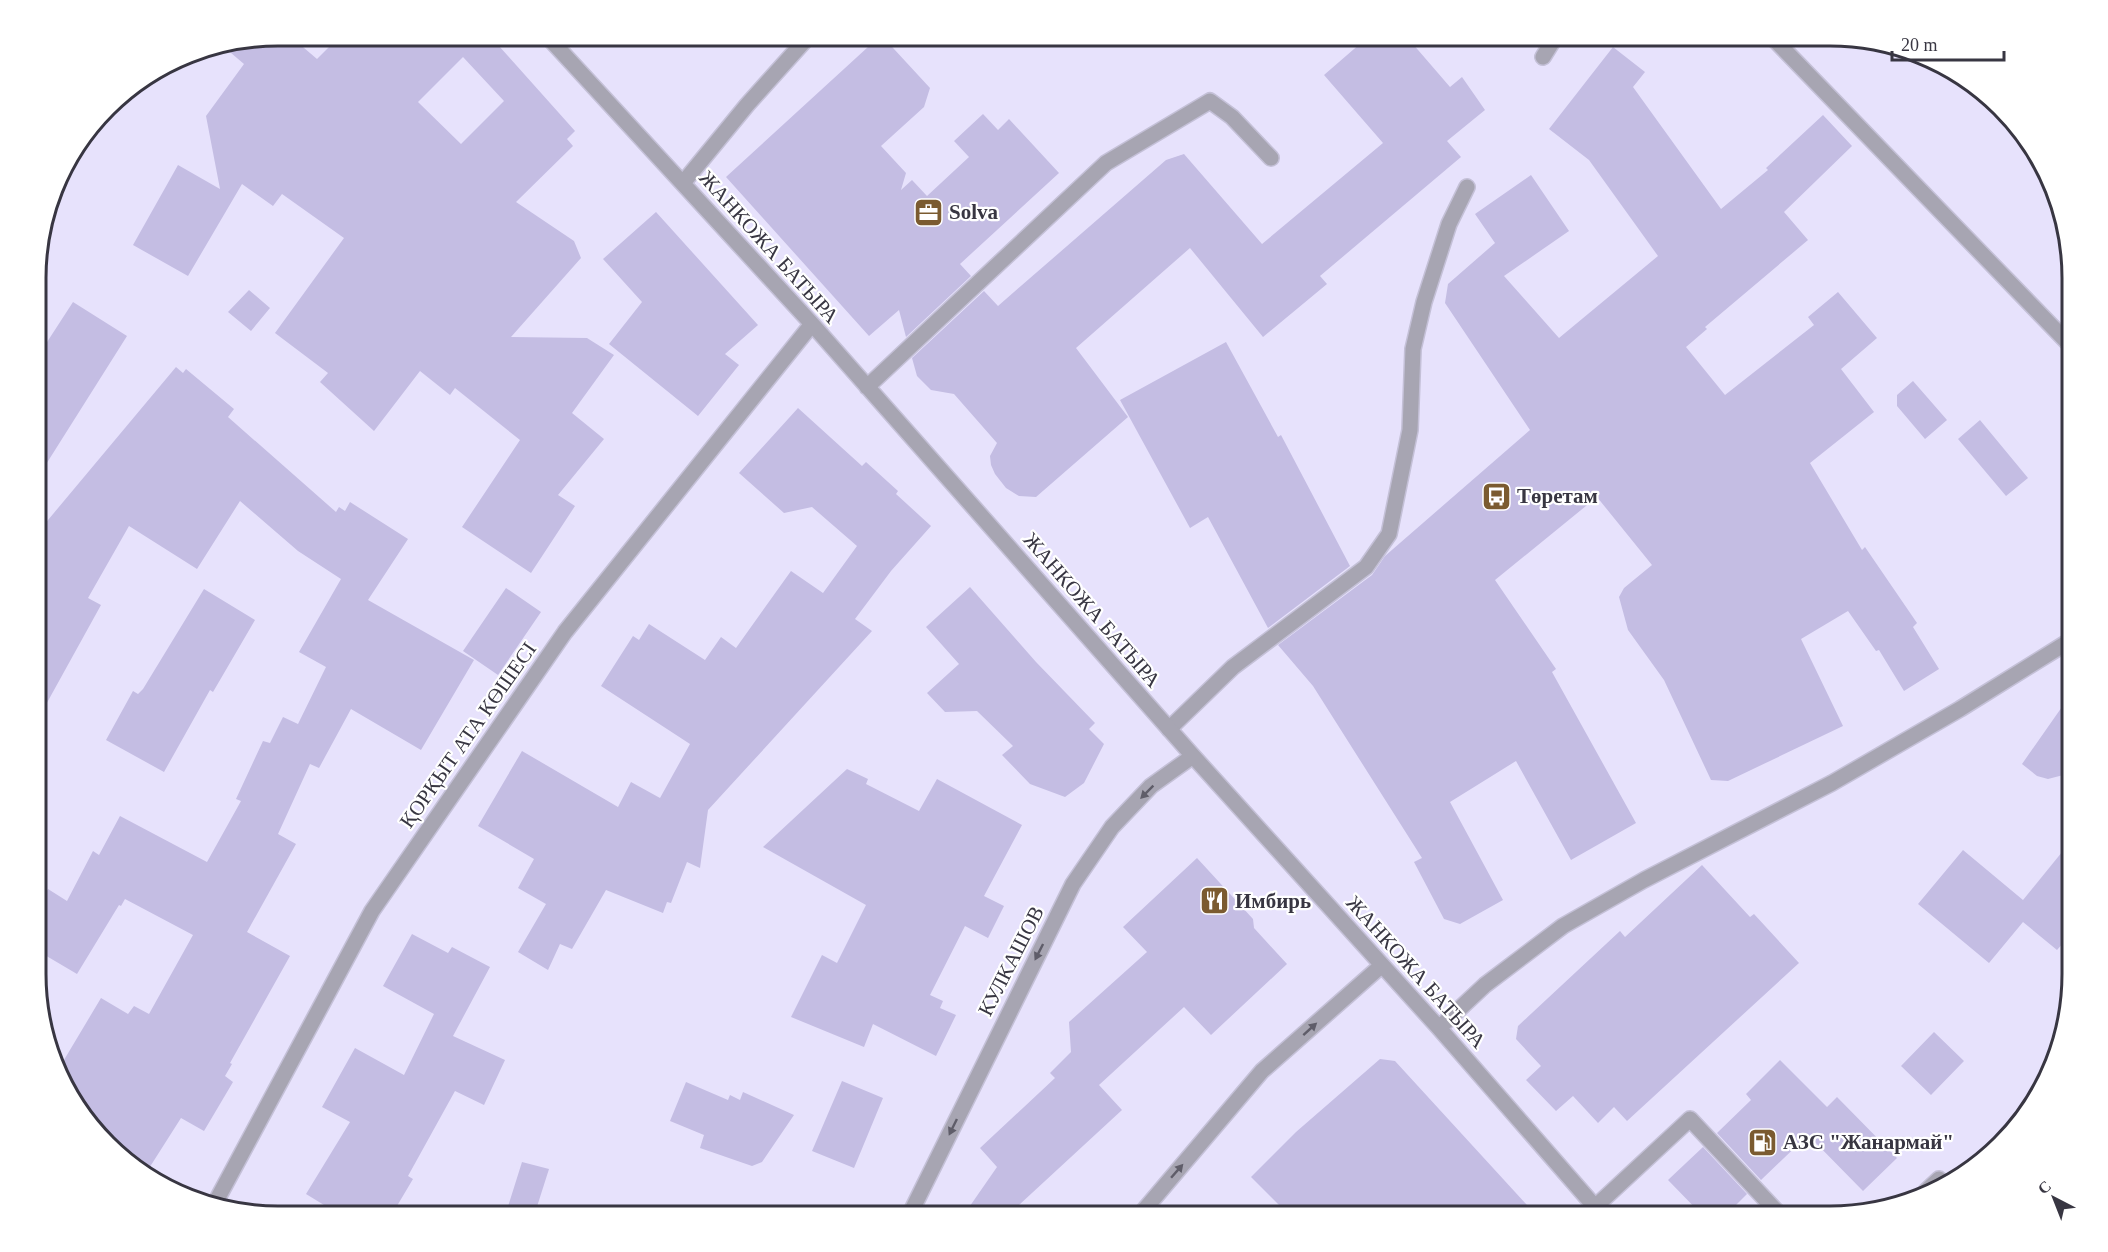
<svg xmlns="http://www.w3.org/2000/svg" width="2108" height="1252" viewBox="0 0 2108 1252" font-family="'Times New Roman',serif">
	<rect width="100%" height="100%" fill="#e7e2fc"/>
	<path fill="#c4bde3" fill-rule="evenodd" d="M 278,36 L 290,36 L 317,59 L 340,36 L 490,36 L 575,131 L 567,139 L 573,146 L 516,202 L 574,241 L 581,258 L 511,337 L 587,338 L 614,355 L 572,413 L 604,439 L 558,495 L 575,506 L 531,573 L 462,527 L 520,440 L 455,388 L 450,395 L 420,371 L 374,431 L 320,382 L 328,373 L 275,333 L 344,238 L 282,194 L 273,206 L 242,184 L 188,276 L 133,245 L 178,165 L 220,189 L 206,116 L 244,64 L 224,47 ZM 463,57 L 504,101 L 461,144 L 418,102 Z
		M 880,36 L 882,36 L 930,88 L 924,107 L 881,146 L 906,173 L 901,190 L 912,180 L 927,196 L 969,157 L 954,141 L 983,114 L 998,130 L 1009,119 L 1059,173 L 960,264 L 971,276 L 906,337 L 899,310 L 869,336 L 726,177 Z
		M 1369,36 L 1406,36 L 1450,87 L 1462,77 L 1485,110 L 1447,141 L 1461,157 L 1320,276 L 1327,284 L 1263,337 L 1190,248 L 1076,348 L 1128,417 L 1036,497 L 1019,496 L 1006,488 L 995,474 L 991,465 L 990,456 L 997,443 L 954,394 L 931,390 L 917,376 L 912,358 L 984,291 L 998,306 L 1166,160 L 1184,154 L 1262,244 L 1383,143 L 1324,75 Z
		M 1613,47 L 1645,72 L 1633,87 L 1721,209 L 1768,170 L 1766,168 L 1823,115 L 1852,146 L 1784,212 L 1808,240 L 1705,327 L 1707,329 L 1686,347 L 1725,395 L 1814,325 L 1808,317 L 1838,292 L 1877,338 L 1841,369 L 1874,412 L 1810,463 L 1862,550 L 1865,547 L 1917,623 L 1913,627 L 1939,669 L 1904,691 L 1879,650 L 1876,651 L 1848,611 L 1801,639 L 1843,726 L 1728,781 L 1711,780 L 1664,680 L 1628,630 L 1619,597 L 1624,588 L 1652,565 L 1597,497 L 1495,580 L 1556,669 L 1552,672 L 1636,823 L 1571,860 L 1516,761 L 1450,802 L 1503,900 L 1460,924 L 1444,919 L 1414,862 L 1422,858 L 1313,686 L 1278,645 L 1372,575 L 1385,556 L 1530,430 L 1445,303 L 1448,284 L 1495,243 L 1475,214 L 1531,175 L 1569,231 L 1504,276 L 1559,338 L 1658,256 L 1589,160 L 1549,129 Z
		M 656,212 L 758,325 L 725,354 L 739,365 L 698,416 L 609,344 L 642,302 L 603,259 Z
		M 249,290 L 270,308 L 251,331 L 228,312 Z
		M 73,302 L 127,336 L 38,477 L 38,356 Z
		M 1226,342 L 1278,437 L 1281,435 L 1350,566 L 1268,628 L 1208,517 L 1190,528 L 1120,400 Z
		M 176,367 L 183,373 L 186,369 L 234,409 L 228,417 L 336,512 L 339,507 L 345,511 L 350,502 L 408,539 L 368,600 L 474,660 L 421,750 L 351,709 L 319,768 L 310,764 L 278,834 L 296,844 L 247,932 L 290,956 L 230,1063 L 232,1064 L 225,1076 L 233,1082 L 204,1131 L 181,1118 L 146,1173 L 77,1108 L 61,1065 L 101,998 L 128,1014 L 134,1006 L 149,1014 L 193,935 L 125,899 L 121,906 L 119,905 L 77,974 L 38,951 L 38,906 L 48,889 L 67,901 L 93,851 L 99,855 L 120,816 L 207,862 L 241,801 L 236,799 L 263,741 L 270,743 L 283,717 L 298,724 L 326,667 L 299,652 L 341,579 L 298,551 L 240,501 L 197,569 L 129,526 L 88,598 L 101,605 L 38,719 L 38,532 Z
		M 1913,381 L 1947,420 L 1925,439 L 1897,406 L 1897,395 Z
		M 798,408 L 862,466 L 866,462 L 898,491 L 896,494 L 931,526 L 891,571 L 855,619 L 872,631 L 708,810 L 700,868 L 687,862 L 671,903 L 667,902 L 663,913 L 606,890 L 572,949 L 560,944 L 548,970 L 518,952 L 546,904 L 518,888 L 534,859 L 478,826 L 522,751 L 618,807 L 631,782 L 660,798 L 690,744 L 601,686 L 633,636 L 639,640 L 649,624 L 705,660 L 721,637 L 736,648 L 791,571 L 823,593 L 857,546 L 812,507 L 784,513 L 739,473 Z
		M 1980,420 L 2028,478 L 2006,496 L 1958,439 Z
		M 970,587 L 1036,662 L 1095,723 L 1089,729 L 1104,744 L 1084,783 L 1065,797 L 1030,784 L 1002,755 L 1013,746 L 977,711 L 945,712 L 927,693 L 959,664 L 926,627 Z
		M 506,588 L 541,612 L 498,675 L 463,651 Z
		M 204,589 L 255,620 L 213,692 L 210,690 L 164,772 L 106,740 L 133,691 L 138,694 L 143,689 Z
		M 2071,694 L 2071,773 L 2048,779 L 2037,776 L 2022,764 Z
		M 847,769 L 868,779 L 866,784 L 919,811 L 937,779 L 1022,825 L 984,896 L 1004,906 L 988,938 L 965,926 L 930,995 L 943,1001 L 940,1008 L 956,1015 L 936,1056 L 873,1024 L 864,1047 L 791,1017 L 822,955 L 837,963 L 866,905 L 763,847 Z
		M 2071,841 L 2072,933 L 2057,950 L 2023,922 L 1989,963 L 1918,904 L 1963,850 L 2023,900 Z
		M 1197,858 L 1253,919 L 1254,928 L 1287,964 L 1211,1035 L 1184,1007 L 1099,1085 L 1122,1110 L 1007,1216 L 963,1216 L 997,1167 L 980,1148 L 1055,1078 L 1050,1073 L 1071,1052 L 1069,1022 L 1147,952 L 1123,927 Z
		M 1702,865 L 1750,917 L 1754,914 L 1799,963 L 1627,1121 L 1614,1107 L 1598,1123 L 1573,1096 L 1556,1111 L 1526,1080 L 1541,1066 L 1516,1039 L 1518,1026 L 1620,931 L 1625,937 Z
		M 412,934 L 448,953 L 452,947 L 490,967 L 453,1036 L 505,1060 L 484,1105 L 455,1091 L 408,1176 L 413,1179 L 391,1216 L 342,1216 L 306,1194 L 350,1122 L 322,1107 L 355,1048 L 404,1075 L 434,1014 L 383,986 Z
		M 1934,1032 L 1964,1061 L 1931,1095 L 1901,1066 Z
		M 1380,1059 L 1395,1061 L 1537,1216 L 1290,1216 L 1251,1177 L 1296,1132 Z
		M 1780,1060 L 1827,1107 L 1837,1097 L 1897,1158 L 1863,1191 L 1808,1135 L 1761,1180 L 1717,1133 L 1751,1100 L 1746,1094 Z
		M 842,1081 L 883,1098 L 854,1168 L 812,1151 Z
		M 686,1082 L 728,1100 L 730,1095 L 740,1100 L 743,1092 L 794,1115 L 762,1162 L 752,1166 L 700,1148 L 704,1135 L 670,1121 Z
		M 1703,1147 L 1747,1194 L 1725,1216 L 1703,1216 L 1668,1180 Z
		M 522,1162 L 549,1169 L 534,1216 L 505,1216 Z"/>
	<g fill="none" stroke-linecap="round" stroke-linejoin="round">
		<defs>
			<path id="lane" d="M 1169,729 L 1233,667 L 1366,567 L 1389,534 L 1410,430 L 1413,349 L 1424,302 L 1449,224 L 1467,187
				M 1926,1191 L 1939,1179
				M 1595,1207 L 1690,1119 L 1781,1216"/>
			<path id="street" d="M 547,36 L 812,324 L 1193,756 L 1439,1028 L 1603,1216
				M 1771,36 L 2071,346
				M 1543,57 L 1556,36
				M 683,183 L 747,105 L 809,36
				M 867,387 L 1106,163 L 1210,101 L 1232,117 L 1271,158
				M 1439,1028 L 1485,985 L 1563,926 L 1644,880 L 1832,783 L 1960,709 L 2071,640
				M 213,1207 L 372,911 L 565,632 L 812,324
				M 909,1216 L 1073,884 L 1112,827 L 1151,786 L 1193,756
				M 1139,1216 L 1262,1071 L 1381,966"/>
		</defs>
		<use href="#lane" stroke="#c4c0d7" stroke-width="18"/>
		<use href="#street" stroke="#c4c0d7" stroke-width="18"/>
		<use href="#lane" stroke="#a7a5b2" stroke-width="15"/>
		<use href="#street" stroke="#a7a5b2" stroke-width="15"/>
	</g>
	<defs><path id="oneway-solid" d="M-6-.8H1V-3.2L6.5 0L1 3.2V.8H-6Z" transform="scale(1.5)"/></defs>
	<g fill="#5f5d69">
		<use href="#oneway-solid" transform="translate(1147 792) rotate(135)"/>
		<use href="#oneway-solid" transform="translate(1039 952) rotate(117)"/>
		<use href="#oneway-solid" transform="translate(1310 1029) rotate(-42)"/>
		<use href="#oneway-solid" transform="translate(953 1127) rotate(116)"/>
		<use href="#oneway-solid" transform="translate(1177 1171) rotate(-49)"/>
	</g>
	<defs>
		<symbol id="office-square" viewBox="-11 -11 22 22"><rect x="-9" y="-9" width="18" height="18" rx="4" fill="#7b5b30" stroke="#fff"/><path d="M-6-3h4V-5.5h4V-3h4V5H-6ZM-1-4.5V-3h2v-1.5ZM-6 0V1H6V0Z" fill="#fff"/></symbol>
		<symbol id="bus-square" viewBox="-11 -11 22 22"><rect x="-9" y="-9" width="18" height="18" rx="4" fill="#7b5b30" stroke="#fff"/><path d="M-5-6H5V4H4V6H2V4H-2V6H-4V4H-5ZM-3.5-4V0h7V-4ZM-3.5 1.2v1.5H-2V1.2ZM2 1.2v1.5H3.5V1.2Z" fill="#fff"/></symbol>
		<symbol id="restaurant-square" viewBox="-11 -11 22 22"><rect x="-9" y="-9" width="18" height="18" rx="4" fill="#7b5b30" stroke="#fff"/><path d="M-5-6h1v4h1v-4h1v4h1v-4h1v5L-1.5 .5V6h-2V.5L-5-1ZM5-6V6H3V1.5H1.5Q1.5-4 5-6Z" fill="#fff"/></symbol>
		<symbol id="fuel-square" viewBox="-11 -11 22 22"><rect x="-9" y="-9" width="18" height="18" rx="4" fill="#7b5b30" stroke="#fff"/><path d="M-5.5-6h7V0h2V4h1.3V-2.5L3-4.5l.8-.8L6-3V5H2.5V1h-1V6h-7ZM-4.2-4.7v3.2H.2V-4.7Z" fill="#fff"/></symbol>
	</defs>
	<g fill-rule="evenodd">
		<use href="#office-square" x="912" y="196" width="33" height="33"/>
		<use href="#bus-square" x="1480" y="480" width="33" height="33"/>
		<use href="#restaurant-square" x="1198" y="884" width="33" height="33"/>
		<use href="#fuel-square" x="1746" y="1126" width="33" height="33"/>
	</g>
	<g text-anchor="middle" stroke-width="4.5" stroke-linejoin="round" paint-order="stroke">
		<g font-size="21" font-weight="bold" fill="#383642" stroke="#fff" text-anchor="start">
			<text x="949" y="219">Solva</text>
			<text x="1517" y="503">Төретам</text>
			<text x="1235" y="908">Имбирь</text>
			<text x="1783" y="1149">АЗС "Жанармай"</text>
		</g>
		<g font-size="21" fill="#383642" stroke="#fff">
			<text transform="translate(769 247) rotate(48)" y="7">ЖАНКОЖА БАТЫРА</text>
			<text transform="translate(1092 610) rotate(49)" y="7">ЖАНКОЖА БАТЫРА</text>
			<text transform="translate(468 735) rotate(-55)" y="7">ҚОРҚЫТ АТА КӨШЕСІ</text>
			<text transform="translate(1011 961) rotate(-63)" y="7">КУЛКАШОВ</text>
			<text transform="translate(1416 972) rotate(48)" y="7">ЖАНКОЖА БАТЫРА</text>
		</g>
	</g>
	<path d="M0 0H2108V1252H0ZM278 46H1830A232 232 0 0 1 2062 278V974A232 232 0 0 1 1830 1206H278A232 232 0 0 1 46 974V278A232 232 0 0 1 278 46Z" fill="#fff" fill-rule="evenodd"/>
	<path fill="none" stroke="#383642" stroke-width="3" d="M278 46H1830A232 232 0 0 1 2062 278V974A232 232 0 0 1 1830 1206H278A232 232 0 0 1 46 974V278A232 232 0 0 1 278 46Z"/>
	<g transform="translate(2054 1198) rotate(318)" stroke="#ffffff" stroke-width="4.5" paint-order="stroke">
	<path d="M0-4.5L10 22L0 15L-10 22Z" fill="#383642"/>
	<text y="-9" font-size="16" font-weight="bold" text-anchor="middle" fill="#383642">С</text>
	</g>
	<path d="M1892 51v9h112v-9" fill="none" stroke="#383642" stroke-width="3"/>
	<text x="1901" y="51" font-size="18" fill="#383642" stroke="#ffffff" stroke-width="4.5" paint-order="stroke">20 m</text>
</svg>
